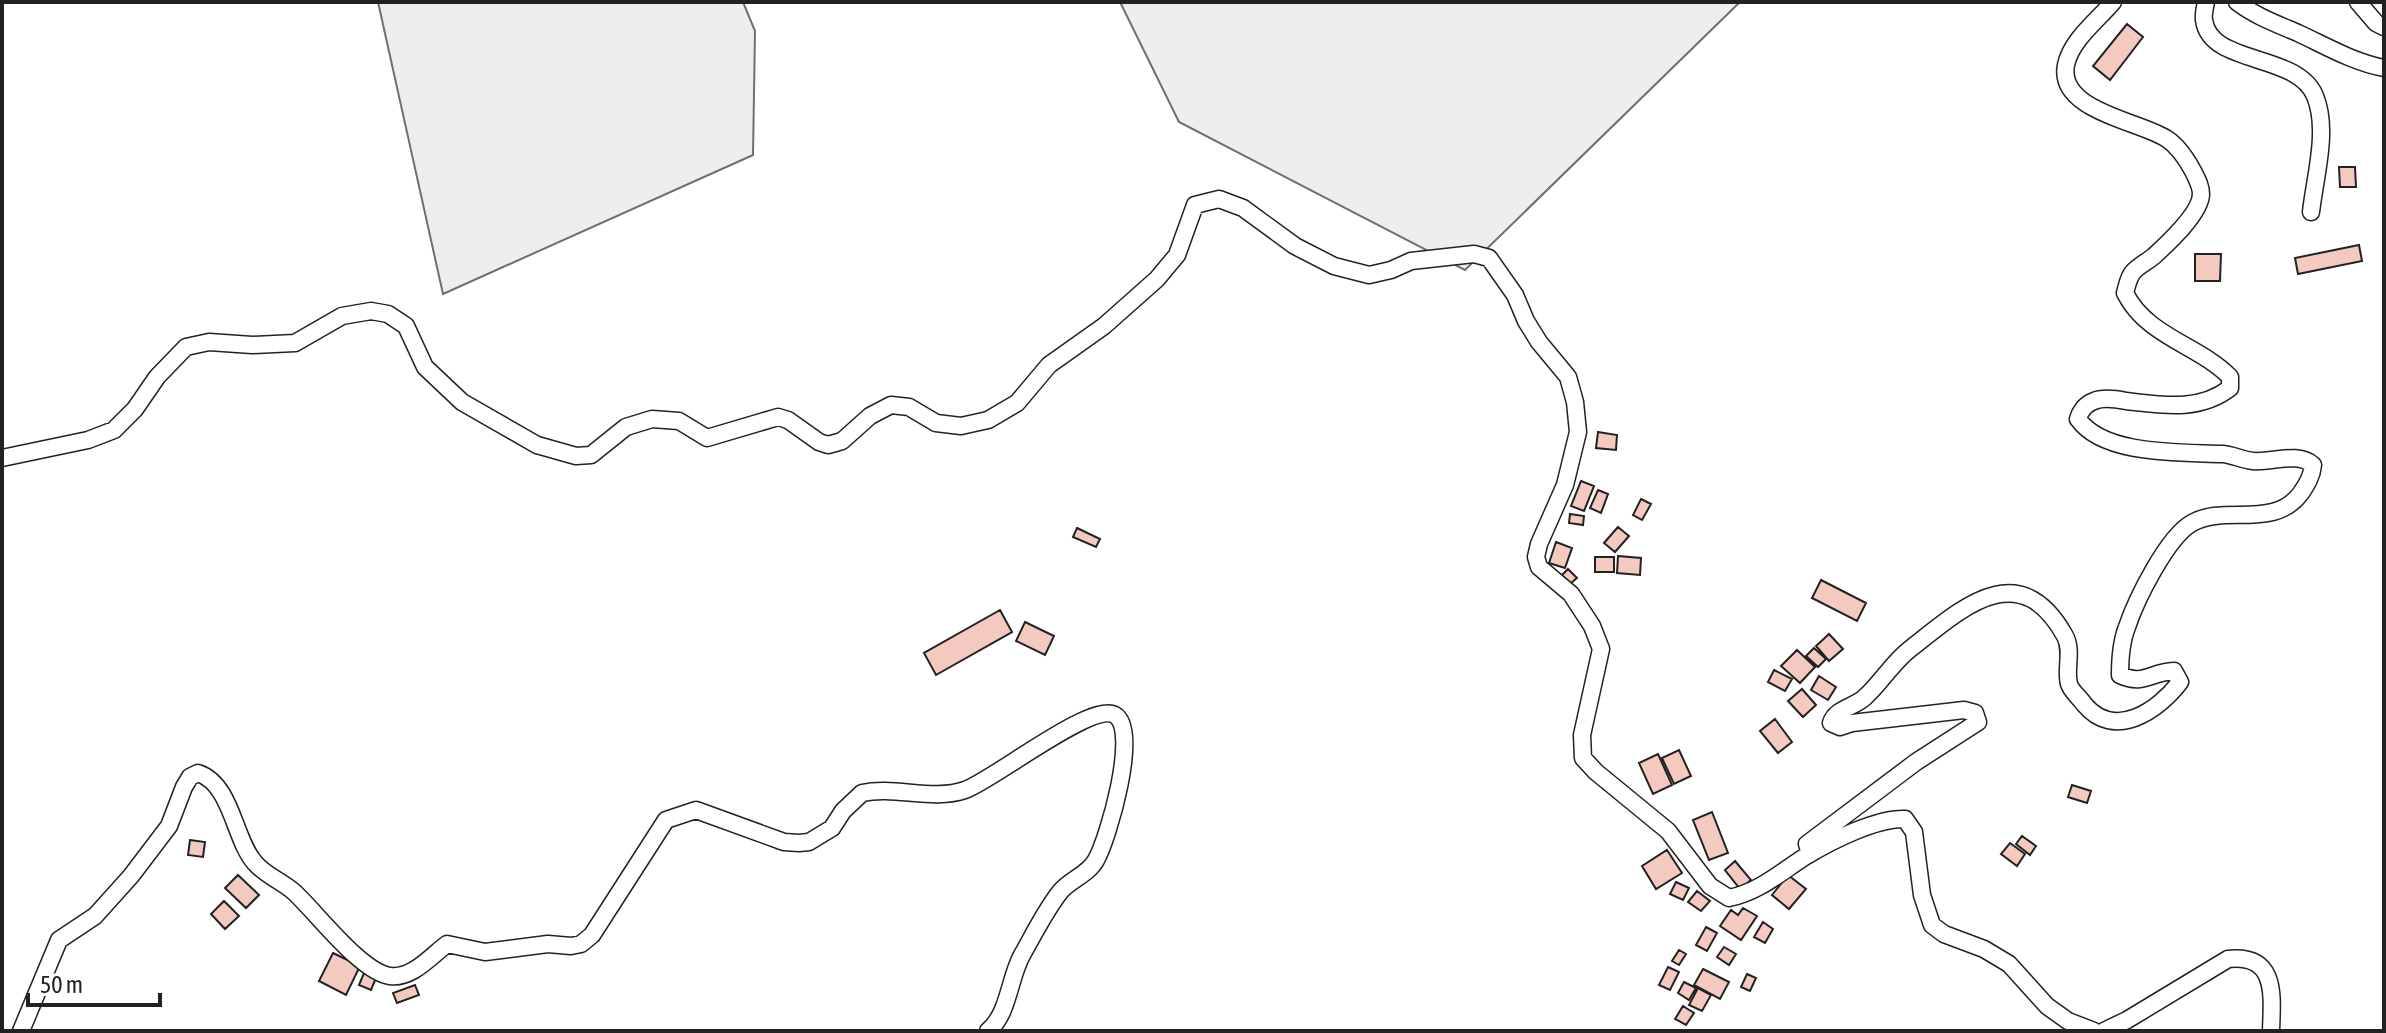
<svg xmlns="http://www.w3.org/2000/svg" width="2386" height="1033" viewBox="0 0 2386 1033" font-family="'Asap Condensed',sans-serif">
	<rect width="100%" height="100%" fill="#fff"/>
	<path fill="#eee" stroke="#6f6f6f" stroke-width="2" d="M 378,2 L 743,2 L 755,31 L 753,155 L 443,294 Z
		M 1120,2 L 1740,2 L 1465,270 L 1179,122 Z"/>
	<path fill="#f3c9c0" stroke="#222" stroke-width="2" d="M 2127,24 L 2143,37 L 2110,80 L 2093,66 Z
		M 2339,167 L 2355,167 L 2356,187 L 2340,187 Z
		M 2359,245 L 2362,261 L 2298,274 L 2295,258 Z
		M 2195,254 L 2221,254 L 2220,281 L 2195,281 Z
		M 1598,432 L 1617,435 L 1616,450 L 1596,448 Z
		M 1581,481 L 1594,486 L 1584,511 L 1571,506 Z
		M 1598,490 L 1608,494 L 1601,513 L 1590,508 Z
		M 1641,499 L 1651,504 L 1642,520 L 1633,515 Z
		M 1570,514 L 1584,516 L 1583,525 L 1569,523 Z
		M 1618,527 L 1629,536 L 1615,552 L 1604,543 Z
		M 1077,528 L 1100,539 L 1096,547 L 1073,537 Z
		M 1556,542 L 1572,548 L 1565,568 L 1549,563 Z
		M 1618,556 L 1641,558 L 1640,575 L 1617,573 Z
		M 1595,557 L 1614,557 L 1614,572 L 1595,572 Z
		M 1568,569 L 1577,578 L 1570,584 L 1561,576 Z
		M 1821,580 L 1866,603 L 1857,621 L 1812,598 Z
		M 1000,610 L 1012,632 L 936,675 L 924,653 Z
		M 1025,622 L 1054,636 L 1045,655 L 1016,641 Z
		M 1829,634 L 1843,649 L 1829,661 L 1816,646 Z
		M 1814,648 L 1826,659 L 1818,667 L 1806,656 Z
		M 1797,650 L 1815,667 L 1800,683 L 1781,666 Z
		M 1774,670 L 1792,679 L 1785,691 L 1768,682 Z
		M 1819,676 L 1836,687 L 1828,700 L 1811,690 Z
		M 1802,689 L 1816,705 L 1803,717 L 1788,701 Z
		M 1775,719 L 1792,742 L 1778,753 L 1760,731 Z
		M 1679,750 L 1691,776 L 1674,784 L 1662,758 Z
		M 1658,754 L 1672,785 L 1653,794 L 1639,763 Z
		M 2072,785 L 2091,791 L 2087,803 L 2068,797 Z
		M 1712,812 L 1728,853 L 1709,860 L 1693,820 Z
		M 2022,836 L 2036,846 L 2030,855 L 2016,844 Z
		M 190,840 L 205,842 L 203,857 L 188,855 Z
		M 2010,843 L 2025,854 L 2017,866 L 2001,854 Z
		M 1667,850 L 1682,873 L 1656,889 L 1642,866 Z
		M 1735,861 L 1751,880 L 1740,889 L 1725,870 Z
		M 238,875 L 259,895 L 246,908 L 225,888 Z
		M 1788,875 L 1806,889 L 1789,909 L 1772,895 Z
		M 1676,882 L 1689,888 L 1683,900 L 1670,894 Z
		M 1697,891 L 1710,901 L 1701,911 L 1688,902 Z
		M 224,901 L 239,916 L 225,929 L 211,914 Z
		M 1743,908 L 1757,916 L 1741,940 L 1720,926 L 1731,910 L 1738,915 Z
		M 1763,922 L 1773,929 L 1765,943 L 1754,937 Z
		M 1706,927 L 1717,933 L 1707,951 L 1696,945 Z
		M 1724,947 L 1736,954 L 1729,965 L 1717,957 Z
		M 1679,950 L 1686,954 L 1679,965 L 1672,961 Z
		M 333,953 L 360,966 L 346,995 L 319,981 Z
		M 1668,967 L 1679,972 L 1670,990 L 1659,985 Z
		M 1703,969 L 1729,982 L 1720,999 L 1694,985 Z
		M 364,973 L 376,978 L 371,990 L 359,985 Z
		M 1747,974 L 1756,978 L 1750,991 L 1741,987 Z
		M 1684,982 L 1696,988 L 1689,1000 L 1678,993 Z
		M 415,985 L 419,995 L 397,1003 L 393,993 Z
		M 1698,988 L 1711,995 L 1702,1011 L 1689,1005 Z
		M 1683,1006 L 1694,1013 L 1686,1025 L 1675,1019 Z"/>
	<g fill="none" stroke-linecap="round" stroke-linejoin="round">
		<defs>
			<path id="street" d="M 2206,2 C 2205,7 2203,15 2204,20 C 2210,66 2297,52 2315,96 C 2329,130 2315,176 2311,212
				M 2237,2 C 2255,16 2277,24 2298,33 C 2326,46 2353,62 2384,68
				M 2358,2 L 2376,23 L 2384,27
				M 2,458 L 88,440 L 114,430 L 135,409 L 157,377 L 186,347 L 209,342 L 252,345 L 295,343 L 342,316 L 371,311 L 388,314 L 406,326 L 425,367 L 462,402 L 537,445 L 576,456 L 591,455 L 626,427 L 652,419 L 679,421 L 707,438 L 778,417 L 788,420 L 819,442 L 828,445 L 842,441 L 870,416 L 891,405 L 909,407 L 936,423 L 961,426 L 988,420 L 1017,403 L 1049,365 L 1104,326 L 1157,279 L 1177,255 L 1195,205 L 1219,199 L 1243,208 L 1295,246 L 1334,266 L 1369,275 L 1391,270 L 1411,261 L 1474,254 L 1489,258 L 1515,295 L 1526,321 L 1539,342 L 1568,377 L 1575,402 L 1578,432 L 1565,485 L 1539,544 L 1536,557 L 1539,567 L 1571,594 L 1592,626 L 1601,649 L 1582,735 L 1583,758 L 1596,772 L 1668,831 L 1710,886 L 1729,898 C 1759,892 1781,872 1806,856 C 1831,841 1876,818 1905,819 L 1914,832 L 1922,895 L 1932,925 L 1944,934 L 1984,949 L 2009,964 L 2047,1006 L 2068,1021 L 2094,1031
				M 1810,854 L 1807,844 L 1916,762 L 1978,722 L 1975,713 L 1964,710 L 1852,723 L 1840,727 L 1831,723 C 1835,709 1854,707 1864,698 C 1881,683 1892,663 1910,649 C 1960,610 2019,553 2065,636 C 2073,651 2065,669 2069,684 C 2071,691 2080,698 2084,704 C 2114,741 2158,711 2180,682 L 2174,671 C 2150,672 2144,686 2120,675 C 2120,659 2121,642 2127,627 C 2136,600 2167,537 2192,523 C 2225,504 2274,530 2301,493 C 2307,484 2312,476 2313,465 C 2298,451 2272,463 2253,461 C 2243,460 2233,455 2223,454 C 2182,452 2104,456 2078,419 C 2080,412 2085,404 2094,401 C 2103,397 2116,399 2126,401 C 2162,405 2199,412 2230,388 L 2230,377 C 2199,345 2147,337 2125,293 C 2127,285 2129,276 2134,271 C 2140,265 2148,261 2154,256 C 2167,244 2201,213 2201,194 C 2201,186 2197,179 2193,171 C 2187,160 2178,146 2167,139 C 2140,121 2057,111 2066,65 C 2071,40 2098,20 2113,2
				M 21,1031 L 59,940 L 95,916 L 131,876 L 169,826 L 184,787 L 190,777 L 198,773 C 232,784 234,840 255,863 C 265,875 283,882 294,892 C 317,913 361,972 390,976 C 412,979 431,956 447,944 L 485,952 L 548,944 L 571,946 L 581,944 L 592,935 L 666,820 L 696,810 L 784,842 L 799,843 L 809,842 L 832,828 L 843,811 L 862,793 C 895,786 933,801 965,790 C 992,781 1092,701 1115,715 C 1140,730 1108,839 1096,860 C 1088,875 1069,880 1060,892 C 1045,911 1034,934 1022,955 C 1009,978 1009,1014 988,1031
				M 2104,1031 L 2127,1020 L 2228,959 C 2278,954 2272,996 2271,1031"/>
		</defs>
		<use href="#street" stroke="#222" stroke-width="19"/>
		<use href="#street" stroke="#fff" stroke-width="16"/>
	</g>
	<rect width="2386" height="1033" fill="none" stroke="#222222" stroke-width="8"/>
	<path d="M28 993v12h132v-12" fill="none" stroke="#222222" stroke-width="4"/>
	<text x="40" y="993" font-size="24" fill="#222222" stroke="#ffffff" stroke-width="6" paint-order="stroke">50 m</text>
</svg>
